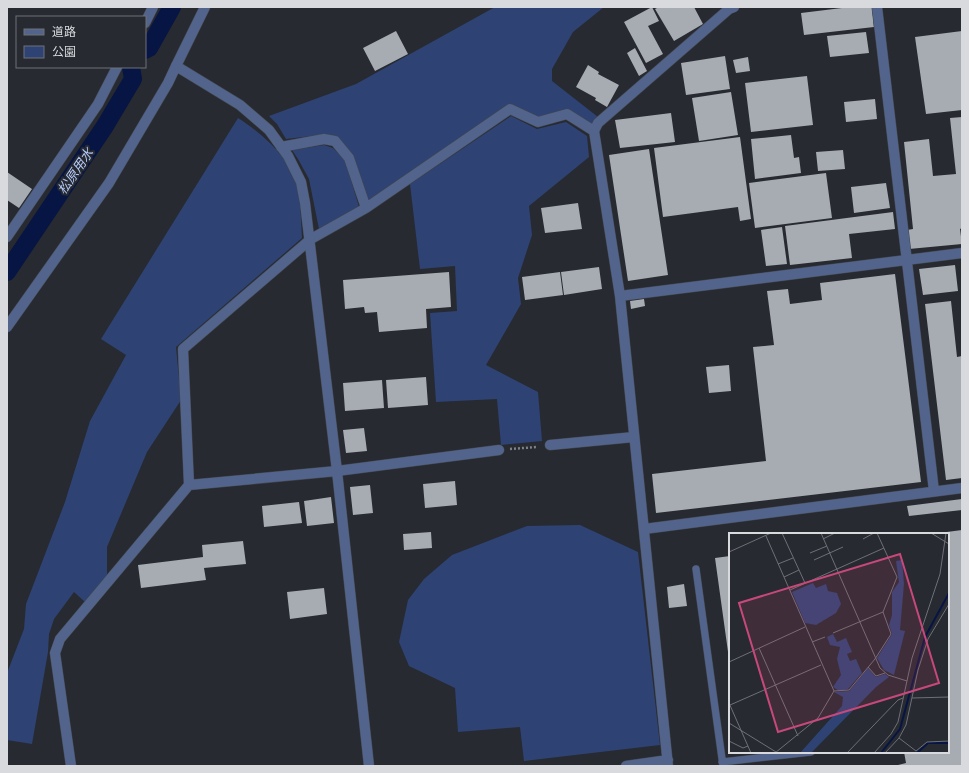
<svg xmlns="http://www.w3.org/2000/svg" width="969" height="773" viewBox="0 0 969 773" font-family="Inter,'Noto Sans JP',sans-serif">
	<rect width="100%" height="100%" fill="#272a30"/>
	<path fill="#2e4374" d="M 495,7 L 604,7 L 573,32 L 552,69 L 552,81 L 598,117 L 593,127 L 567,111 L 537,119 L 509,105 L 369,201 L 353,157 L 321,135 L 286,139 L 277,124 L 269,116 L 356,84 Z
		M 511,116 L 537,129 L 566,122 L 587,136 L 589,157 L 529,206 L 532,235 L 518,278 L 521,304 L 486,365 L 538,392 L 542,441 L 501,445 L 497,399 L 436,402 L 430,313 L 457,311 L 455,266 L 420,269 L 410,184 Z
		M 238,118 C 260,132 289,156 296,183 C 301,201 301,220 302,238 L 176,347 L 181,400 L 147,452 L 107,547 L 107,577 L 85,602 L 74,592 L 54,619 L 49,634 L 48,652 L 32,744 L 7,740 L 7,673 L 24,629 L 26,604 L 65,502 L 90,421 L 126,355 L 101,339 Z
		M 324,145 L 333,148 L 345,159 L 359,207 L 319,229 L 309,179 L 298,159 L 292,150 Z
		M 580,525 L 638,552 L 660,745 L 524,761 L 520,727 L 458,732 L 455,688 L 409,666 L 399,642 L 408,600 L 424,579 L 452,555 L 527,526 Z"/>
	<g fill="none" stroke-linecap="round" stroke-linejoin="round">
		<path stroke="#061544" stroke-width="18" d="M 145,50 L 149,48 L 172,7
			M 7,272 L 105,126 L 133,79 L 131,67"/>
	</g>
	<path fill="#a7abb2" d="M 652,7 L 659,21 L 648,26 L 663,54 L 646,63 L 624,22 Z
		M 659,7 L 694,7 L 703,24 L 674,41 L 655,9 Z
		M 850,7 L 872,7 L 874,27 L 804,35 L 801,13 Z
		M 396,31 L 408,54 L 375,71 L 363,48 Z
		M 962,31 L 962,110 L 926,114 L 915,37 Z
		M 866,32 L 869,53 L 830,57 L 827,36 Z
		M 635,48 L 647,71 L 639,76 L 627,53 Z
		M 725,56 L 730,89 L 686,95 L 681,63 Z
		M 748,57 L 750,71 L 736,73 L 733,60 Z
		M 588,65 L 599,72 L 598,74 L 619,85 L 607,107 L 595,100 L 596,98 L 576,87 Z
		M 807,76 L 813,125 L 751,132 L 745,83 Z
		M 731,92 L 738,135 L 699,141 L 692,98 Z
		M 875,99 L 877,119 L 846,122 L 844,102 Z
		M 671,113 L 675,142 L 620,148 L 615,120 Z
		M 962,117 L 962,228 L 960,229 L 962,244 L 909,249 L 907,230 L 913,229 L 904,142 L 929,139 L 933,176 L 956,174 L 950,118 Z
		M 791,135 L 794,158 L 799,157 L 801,173 L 755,179 L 751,139 Z
		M 740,137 L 751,219 L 740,221 L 738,207 L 663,217 L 654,148 Z
		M 649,149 L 668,275 L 628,281 L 609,155 Z
		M 843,150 L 845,169 L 818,171 L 816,152 Z
		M 7,172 L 32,189 L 19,208 L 7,200 Z
		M 826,173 L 832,218 L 755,228 L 749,183 Z
		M 886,183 L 890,208 L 854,213 L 851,187 Z
		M 578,203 L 582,229 L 545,233 L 541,208 Z
		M 893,212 L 895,229 L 849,234 L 852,258 L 790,265 L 785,226 Z
		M 782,227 L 787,264 L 766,266 L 761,230 Z
		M 955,265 L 958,291 L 923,295 L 919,269 Z
		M 599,267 L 602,289 L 564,295 L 561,272 Z
		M 449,272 L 451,307 L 426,309 L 427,328 L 379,332 L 377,312 L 365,313 L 364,307 L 345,309 L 343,280 Z
		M 560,272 L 563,295 L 525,300 L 522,277 Z
		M 895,274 L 921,482 L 845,491 L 842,461 L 845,491 L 656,513 L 652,474 L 766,461 L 753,347 L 774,345 L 767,291 L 788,289 L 790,304 L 822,300 L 820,283 Z
		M 644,299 L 645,306 L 631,309 L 630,301 Z
		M 951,301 L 957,357 L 962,356 L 962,478 L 946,480 L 925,304 Z
		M 729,365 L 731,391 L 709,393 L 706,367 Z
		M 426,377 L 428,405 L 388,408 L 386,380 Z
		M 382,380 L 384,408 L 345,411 L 343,383 Z
		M 364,428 L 367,451 L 346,453 L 343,430 Z
		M 455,481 L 457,505 L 425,508 L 423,484 Z
		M 370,485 L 373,513 L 353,515 L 350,487 Z
		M 331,497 L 334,523 L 307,526 L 304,501 Z
		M 962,499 L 962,510 L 909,516 L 907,506 Z
		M 299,502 L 302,523 L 264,527 L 262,506 Z
		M 962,530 L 962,766 L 894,766 L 906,763 L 904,752 L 948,752 L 948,534 L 939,533 Z
		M 431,532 L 432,548 L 404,550 L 403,534 Z
		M 243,541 L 246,564 L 204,568 L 206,580 L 141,588 L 138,565 L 203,557 L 202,545 Z
		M 730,556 L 730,659 L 729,659 L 715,558 Z
		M 684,584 L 687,606 L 669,608 L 667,587 Z
		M 324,588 L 327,614 L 290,619 L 287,592 Z"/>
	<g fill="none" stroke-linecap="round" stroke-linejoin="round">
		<defs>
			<path id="service" d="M 696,569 L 723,766
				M 722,762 L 811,752"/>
			<path id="minor" d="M 877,7 L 934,491
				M 145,23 L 153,7
				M 281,147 L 324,139 L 335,141 L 349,158 L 366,208
				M 7,237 L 98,104 L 117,67
				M 620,296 L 962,253
				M 7,327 L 109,183 L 168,83 L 176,66 L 240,105 L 269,130 L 288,156 L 301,182 L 305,203 L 337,471 L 369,766
				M 550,445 L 634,437
				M 189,485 L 183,349 L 311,239 L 366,208 L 510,109 L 538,122 L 567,114 L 594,131
				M 644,529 L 962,488
				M 71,766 L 55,653 L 60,639 L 189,485 L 337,471 L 499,450
				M 626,766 L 668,760
				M 668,766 L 620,296 L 594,131 L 598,123 L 729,9 L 734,7"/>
			<path id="tertiary" d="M 176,66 L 205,7"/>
		</defs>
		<use href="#service" stroke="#43464c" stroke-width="8"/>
		<use href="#minor" stroke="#43464c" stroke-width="11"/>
		<use href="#tertiary" stroke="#43464c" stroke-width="11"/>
		<path stroke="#7f8287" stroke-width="2.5" stroke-dasharray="2 2" stroke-linecap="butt" d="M 510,449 L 537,447"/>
		<use href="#service" stroke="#52648c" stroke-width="7"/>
		<use href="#minor" stroke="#52648c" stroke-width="10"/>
		<use href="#tertiary" stroke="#52648c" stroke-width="10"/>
	</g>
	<g text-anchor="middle" stroke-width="4" stroke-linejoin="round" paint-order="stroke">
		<g font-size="13" font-style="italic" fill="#b3cafa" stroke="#272a30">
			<text transform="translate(75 171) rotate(-56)" y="5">松原用水</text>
		</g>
	</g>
	<g transform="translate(729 533)">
		<rect width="220" height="220" fill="#272a30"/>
		<path d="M 173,27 L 175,51 L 171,97 L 176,98 L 165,142 L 155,137 L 148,125 L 163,101 L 160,92 L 163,82 L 163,59 L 170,49 L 167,28 ZM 84,50 L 87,55 L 97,51 L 99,58 L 108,60 L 112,71 L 107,80 L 87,92 L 76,90 L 63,59 ZM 104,101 L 108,109 L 117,105 L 123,119 L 118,121 L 121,128 L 127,126 L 133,140 L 119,156 L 110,158 L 104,154 L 112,142 L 108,126 L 111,114 L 101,112 L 98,104 ZM 139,135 L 147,144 L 156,141 L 160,144 L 147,154 L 82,220 L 71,220 L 113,173 L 114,164 L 105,159 L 120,158 Z" fill="#2e4374"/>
		<path fill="none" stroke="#061544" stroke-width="2" d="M 152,220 L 171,196 L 196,104 L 220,60M 188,220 L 199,210 L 220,210"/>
		<path fill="none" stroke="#6e7076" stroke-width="1" d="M 53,0 L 76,50M 92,0 L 151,135 L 159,142 L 178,148M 202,0 L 220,11M 37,3 L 105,158 L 89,185 L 46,220M 94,6 L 106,0M 134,6 L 145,0M 0,19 L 42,0M 81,20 L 98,13M 85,27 L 114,14M 49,31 L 64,25M 55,44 L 70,37M 61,57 L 155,15M 104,100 L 154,79 L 168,44 L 148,0M 83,109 L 96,104M 30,115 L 69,203M 0,129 L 76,94M 139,134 L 147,143 L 156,140M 105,158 L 120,157 L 146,126 L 162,101 L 154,79M 183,165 L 220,164M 0,170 L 22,220M 1,172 L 92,132M 0,190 L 47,219M 170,205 L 187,218 L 198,209 L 220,208M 0,208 L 14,215 L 19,213M 118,220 L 169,167 L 174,165M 145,220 L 162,201 L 169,189 L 183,125 L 211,41 L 217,0M 156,220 L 170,205 L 177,192 L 189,137 L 199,106 L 220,71"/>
		<path fill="#c8487c" fill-opacity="0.15" stroke="#c8487c" stroke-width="2" d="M 171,21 L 210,150 L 49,199 L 10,70 Z"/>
		<rect width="220" height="220" fill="none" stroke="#d8dade" stroke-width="2"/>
	</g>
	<rect width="969" height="773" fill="none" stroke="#d8dade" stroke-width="16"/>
	<rect x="16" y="16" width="130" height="52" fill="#272a30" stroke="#6e7076"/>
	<rect x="24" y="29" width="20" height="6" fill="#52648c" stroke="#6e7076"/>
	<text x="52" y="36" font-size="12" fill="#d8dade">道路</text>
	<rect x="24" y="46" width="20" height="12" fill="#2e4374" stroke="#6e7076"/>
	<text x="52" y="56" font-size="12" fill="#d8dade">公園</text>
</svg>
